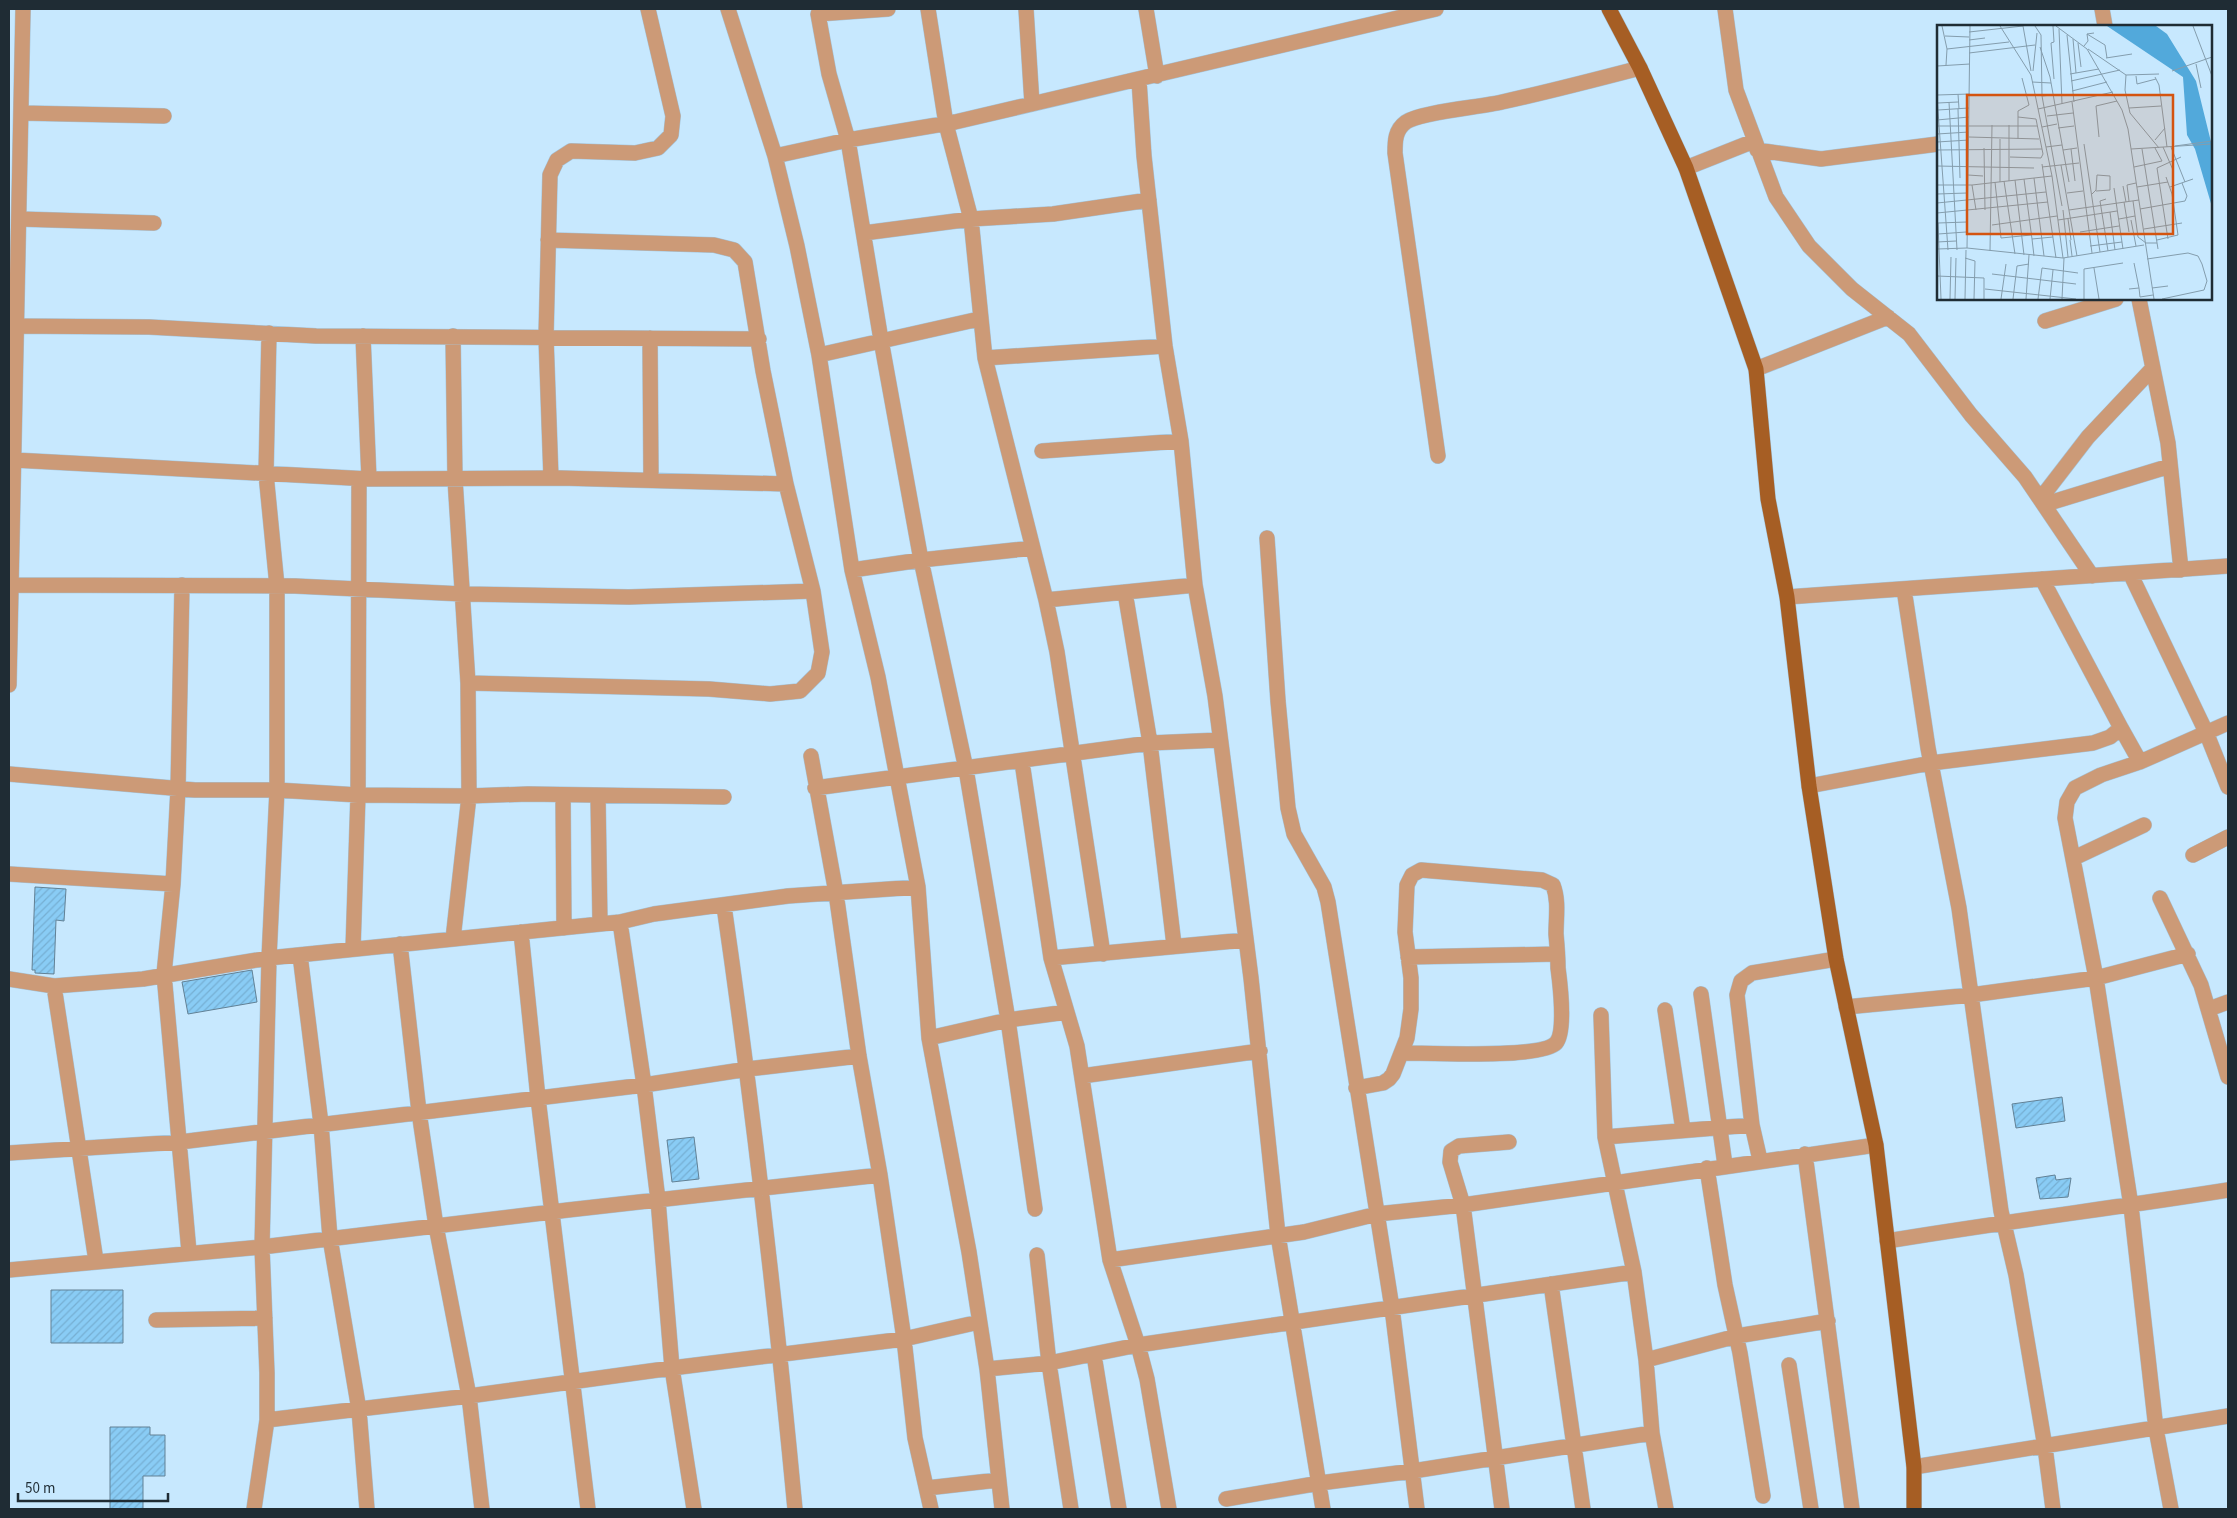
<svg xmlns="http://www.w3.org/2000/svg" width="2237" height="1518" viewBox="0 0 2237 1518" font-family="'Source Sans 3',sans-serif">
	<defs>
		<pattern id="building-hatch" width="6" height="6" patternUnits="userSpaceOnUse" patternTransform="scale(1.25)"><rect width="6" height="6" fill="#89ccf5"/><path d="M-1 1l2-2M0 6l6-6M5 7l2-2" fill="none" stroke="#76afd3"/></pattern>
	</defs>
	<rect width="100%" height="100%" fill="#c7e8fe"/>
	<path fill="url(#building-hatch)" stroke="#628195" d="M 35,887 L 66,889 L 64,921 L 56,920 L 54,974 L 35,973 L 35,970 L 32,970 Z
		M 252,970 L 257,1002 L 188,1014 L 182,982 Z
		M 2062,1097 L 2065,1121 L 2016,1128 L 2012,1104 Z
		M 694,1137 L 699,1179 L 672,1182 L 667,1140 Z
		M 2055,1175 L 2056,1180 L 2071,1178 L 2068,1197 L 2040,1199 L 2036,1178 Z
		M 51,1290 L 123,1290 L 123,1343 L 51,1343 Z
		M 110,1427 L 150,1427 L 150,1435 L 165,1435 L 165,1476 L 143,1476 L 143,1509 L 110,1509 Z"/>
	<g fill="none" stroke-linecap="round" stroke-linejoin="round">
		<defs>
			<path id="minor" d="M 728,9 L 775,156 L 797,246 L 819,355 L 852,570 L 878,677 L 918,887 L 929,1038 L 969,1252 L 987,1369 L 1002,1509
				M 888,9 L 818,14 L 829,74 L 848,140 L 881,340 L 921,560 L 966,769 L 1008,1020 L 1035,1209
				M 928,9 L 946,124 L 971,219 L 985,358 L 1046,600 L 1195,585
				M 1026,9 L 1032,104
				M 1146,9 L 1157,76
				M 1725,9 L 1736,90 L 1776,197 L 1809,246 L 1852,289 L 1909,334 L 1971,415 L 2025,477 L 2092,576
				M 2102,9 L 2105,26
				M 1139,80 L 1144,156 L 1165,346 L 1181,441 L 1195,585 L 1215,696 L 1251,978 L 1278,1235 L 1323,1509
				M 21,113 L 164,116
				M 1757,150 L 1821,159 L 1938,144
				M 775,156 L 848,140 L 955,122 L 1436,9
				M 1686,168 L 1754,141
				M 19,219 L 154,223
				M 864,233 L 971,219 L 1053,214 L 1149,200
				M 2139,299 L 2168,443 L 2181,570
				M 2045,321 L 2116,299
				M 9,326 L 149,327 L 316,336 L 759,339
				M 363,336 L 369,479
				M 453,336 L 455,479 L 468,683 L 469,796 L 453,939
				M 650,338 L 651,480
				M 819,355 L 979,319
				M 985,358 L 1165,346
				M 1756,369 L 1888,317
				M 1042,451 L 1181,441
				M 1438,456 L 1395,153 C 1395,141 1395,130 1406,122 C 1420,112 1482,107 1502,102 C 1548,92 1594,80 1640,68
				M 14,460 L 369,479 L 560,478 L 786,484
				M 551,478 L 546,337 L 550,175 L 557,160 L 571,151 L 635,153 L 658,148 L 671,135 L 673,116 L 648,9
				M 2041,498 L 2088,437 L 2153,368
				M 2046,504 L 2170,466
				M 1267,538 L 1278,701 L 1288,808 L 1294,834 L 1324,887 L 1328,902 L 1392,1308 L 1417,1509
				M 852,570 L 921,560 L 1033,548
				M 2130,573 L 2206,732 L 2228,787
				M 9,585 L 295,586 L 463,594 L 629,597 L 813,591
				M 182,585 L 178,789 L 173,884 L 164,974 L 189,1252
				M 1904,589 L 1928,748 L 1959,908 L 2001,1211 L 2016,1275 L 2045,1447 L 2053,1509
				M 1125,592 L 1150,743 L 1174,945
				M 1787,597 L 2228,566
				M 1046,600 L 1057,652 L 1103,954
				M 468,683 L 709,689 L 770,694 L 800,691 L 818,673 L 822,652 L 813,591 L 786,484 L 763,371 L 745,262 L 734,250 L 714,245 L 548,240
				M 9,685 L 23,9
				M 2121,728 L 2140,762
				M 811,756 L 836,893 L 859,1056 L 880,1175 L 904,1339 L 915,1438 L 931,1509
				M 1022,762 L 1051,958 L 1077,1046 L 1110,1260 L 1138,1345 L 1147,1379 L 1169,1509
				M 9,774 L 195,790 L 277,790 L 358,795 L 469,796 L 528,794 L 724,797
				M 1809,786 L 1931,763 L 2093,743 L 2110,737 L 2121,728 L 2042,579
				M 815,788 L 1150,743 L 1220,740
				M 563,795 L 564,928
				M 598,796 L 600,924
				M 2193,855 L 2228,837
				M 2074,858 L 2144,825
				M 9,874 L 173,884
				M 2160,898 L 2201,985 L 2228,1077
				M 724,906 C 753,1107 776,1308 795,1509
				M 620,922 L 644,1085 L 658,1200 L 672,1368 L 694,1509
				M 521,932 L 538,1098 L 588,1509
				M 400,944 L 419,1112 L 436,1226 L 469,1396 L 482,1509
				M 353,949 L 358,795 L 359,479
				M 300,955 L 321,1124 L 330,1238 L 359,1410 L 367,1509
				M 1408,957 L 1557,954
				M 1051,958 L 1245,940
				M 9,979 L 54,986 L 143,979 L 269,958 L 620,922 L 654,914 L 788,896 L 918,887
				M 54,986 L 96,1261
				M 1701,994 L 1725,1165
				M 1846,1007 L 1971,995 L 2096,978 L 2188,954
				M 2209,1009 L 2228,1002
				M 1665,1010 L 1683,1130
				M 1601,1015 L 1605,1137 L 1634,1272 L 1646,1360 L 1652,1433 L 1666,1509
				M 929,1038 L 1008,1020 L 1067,1012
				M 1082,1076 L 1260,1051
				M 1356,1088 L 1383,1083 L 1389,1079 L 1393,1074 L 1407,1038 L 1411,1009 L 1411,978 L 1405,932 L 1407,885 L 1412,875 L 1421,870 L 1542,880 L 1553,885 C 1559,901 1556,917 1556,934 C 1557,945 1558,956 1558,968 C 1560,983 1566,1032 1556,1043 C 1541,1059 1428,1053 1402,1053
				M 1605,1137 L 1752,1125
				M 9,1153 L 180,1142 L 644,1085 L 748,1069 L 859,1056
				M 1805,1154 L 1852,1509
				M 1760,1160 L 1752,1125 L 1737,995 L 1741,981 L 1752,973 L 1836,959
				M 1707,1168 L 1725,1285 L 1740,1353 L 1763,1496
				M 1887,1241 C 2001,1222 2115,1208 2228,1190
				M 1037,1255 L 1049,1363 L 1071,1509
				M 1110,1260 L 1304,1232 L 1377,1214 L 1463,1205 L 1876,1145
				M 9,1270 L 262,1247 L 568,1210 L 880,1175
				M 1551,1284 L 1583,1509
				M 156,1320 L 265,1318
				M 1094,1355 L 1119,1509
				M 1646,1360 L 1737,1336 L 1828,1321
				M 1789,1365 L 1811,1509
				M 987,1369 L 1049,1363 L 1138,1345 L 1634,1272
				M 267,1420 L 469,1396 L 672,1368 L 904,1339 L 979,1322
				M 1914,1467 L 2228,1416
				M 927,1488 L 998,1480
				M 1226,1499 L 1320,1483 L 1413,1471 L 1652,1433
				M 254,1509 L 267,1420 L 267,1373 L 262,1247 L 269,958 L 277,790 L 277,586 L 266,474 L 269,333
				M 1502,1509 L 1463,1205 L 1450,1162 L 1451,1151 L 1459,1146 L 1509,1142
				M 2171,1509 L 2156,1429 L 2131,1206 L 2096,978 L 2065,818 L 2067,802 L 2075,788 L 2101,775 L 2140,762 L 2228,723"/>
			<path id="major" d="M 1609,9 L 1640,68 L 1686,168 L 1756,369 L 1768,499 L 1787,597 L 1809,786 L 1836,959 L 1876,1145 L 1914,1467 L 1914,1509"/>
		</defs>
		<use href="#minor" stroke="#a5c2d6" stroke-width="16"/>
		<use href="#major" stroke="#a5c2d6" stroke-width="16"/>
		<use href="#minor" stroke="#cc9a77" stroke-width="15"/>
		<use href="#major" stroke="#a65e24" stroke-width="15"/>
	</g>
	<g transform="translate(1937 25)">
		<rect width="275" height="275" fill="#c7e8fe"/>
		<path d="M 170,1 L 219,1 L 230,9 L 259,56 L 275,121 L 275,182 L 258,124 L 250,110 L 246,52 Z" fill="#52a9db"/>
		<path fill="none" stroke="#849dad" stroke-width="1" d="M 5,1 L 10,24M 63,1 L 94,50 L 115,151 L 126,233M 86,1 L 94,46M 98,1 L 104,10 L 105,71M 116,1 L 117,17 L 114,18 L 117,54M 119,1 L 150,24 L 185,85 L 191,104 L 217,274M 256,1 L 275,51M 122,4 L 125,79M 32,7 L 86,1M 150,9 L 168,20 L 170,33M 130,10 L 137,77M 8,11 L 32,12M 136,14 L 139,48M 32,15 L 48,13M 141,18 L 144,42M 147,21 L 151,16 L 150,9 L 157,8M 103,22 L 113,52 L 126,125 L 140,123M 151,24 L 189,50 L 222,49M 32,28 L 98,20M 169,33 L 195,29M 259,39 L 264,63M 9,40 L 10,24 L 72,17M 0,41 L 33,39M 96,46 L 100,8M 235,46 L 275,32M 133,49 L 162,44M 189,50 L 188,65 L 193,88 L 222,123M 199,51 L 200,59 L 219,54M 218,52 L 222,60 L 230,122M 134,56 L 183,45M 95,57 L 114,58M 135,66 L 170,57M 21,69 L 22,84M 0,70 L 33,69M 115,70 L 105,71 L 125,181M 0,72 L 11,225M 12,77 L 20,225M 135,77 L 155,228M 1,78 L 21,77M 192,83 L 224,81M 21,84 L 23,153M 101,84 L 176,67M 1,85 L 32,83M 110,91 L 136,88M 0,95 L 32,92M 72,100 L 72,156M 0,101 L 100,101M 105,102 L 120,99M 121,103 L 137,101M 0,109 L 32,107M 32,112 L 102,114M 162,112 L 159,81 L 180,76M 81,114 L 81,86 L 92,80 L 85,53M 218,115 L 228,103M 0,117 L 32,115M 147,119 L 163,227M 238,121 L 275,116M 109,122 L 125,120M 226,122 L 236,145M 234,122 L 248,157M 47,123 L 48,185M 134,124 L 138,156M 194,124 L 275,119M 205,124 L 221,224M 0,125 L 105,124M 126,125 L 132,157M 73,132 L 104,133 L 106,129 L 99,94 L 81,92M 105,139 L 119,233M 124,140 L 140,231M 0,141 L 97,143M 105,142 L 142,138M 197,142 L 225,136 L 218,123M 31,150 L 46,151M 97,153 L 107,231M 87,154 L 95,214 L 116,212M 78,155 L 87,230M 67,156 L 78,229M 58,157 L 64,213 L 94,210M 63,157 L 63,114M 0,160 L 35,160 L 115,151M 35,160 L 39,185M 186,161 L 189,177M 200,162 L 231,157M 233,162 L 256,154M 177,163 L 186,224M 130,168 L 146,166M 0,169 L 30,168M 155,169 L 159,165 L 160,150 L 173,151 L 173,165 L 159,166M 169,174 L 163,176 L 171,226M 192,176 L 190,160 L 199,158M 196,176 L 201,212 L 209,218 L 220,218M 187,177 L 192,207M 0,178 L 109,167M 203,184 L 248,176 L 250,171 L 245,158M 126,185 L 131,232M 132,185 L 202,175M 173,187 L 178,225M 0,188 L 111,177M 131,194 L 134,215M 182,194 L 198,191M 121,195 L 180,186M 194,195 L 199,221M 1,198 L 4,274M 1,198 L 30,197M 55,200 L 120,191M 207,204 L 245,198M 143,207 L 182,201M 1,209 L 29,207M 95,214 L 97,231M 231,214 L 220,143 L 244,132M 133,215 L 135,231M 220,215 L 241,210 L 235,169 L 229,152M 0,217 L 19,216M 153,221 L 185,217M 30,223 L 126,233 L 207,220M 0,224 L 30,223 L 33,1M 53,226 L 55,100M 28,233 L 38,236 L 37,274M 210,234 L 251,228 L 261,231 L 265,239 L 270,256 L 267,265 L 225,274M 197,238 L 202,263M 157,243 L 162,274M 55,249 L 139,259M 0,251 L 47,253 L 47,274M 215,263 L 231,261M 48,264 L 139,274M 192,264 L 202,263 L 203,272 L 216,270M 13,274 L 14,232M 18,274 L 19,233M 28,274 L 29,225M 64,274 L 69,239M 76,274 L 80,241 L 92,239M 89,274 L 92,230M 101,274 L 105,243 L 141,248M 113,274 L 116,245M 125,274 L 127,233M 147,274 L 147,244 L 186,238"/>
		<path fill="#d45410" fill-opacity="0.15" stroke="#d45410" stroke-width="2.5" d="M 30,70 L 236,70 L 236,209 L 30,209 Z"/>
		<rect width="275" height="275" fill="none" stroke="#1f2c34" stroke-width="2.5"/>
	</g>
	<rect width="2237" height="1518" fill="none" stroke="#1f2c34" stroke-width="20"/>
	<path d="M18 1493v8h150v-8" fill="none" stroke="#1f2c34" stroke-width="2.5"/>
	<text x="25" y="1493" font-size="15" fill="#1f2c34" stroke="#c7e8fe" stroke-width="4" paint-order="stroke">50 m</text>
</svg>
